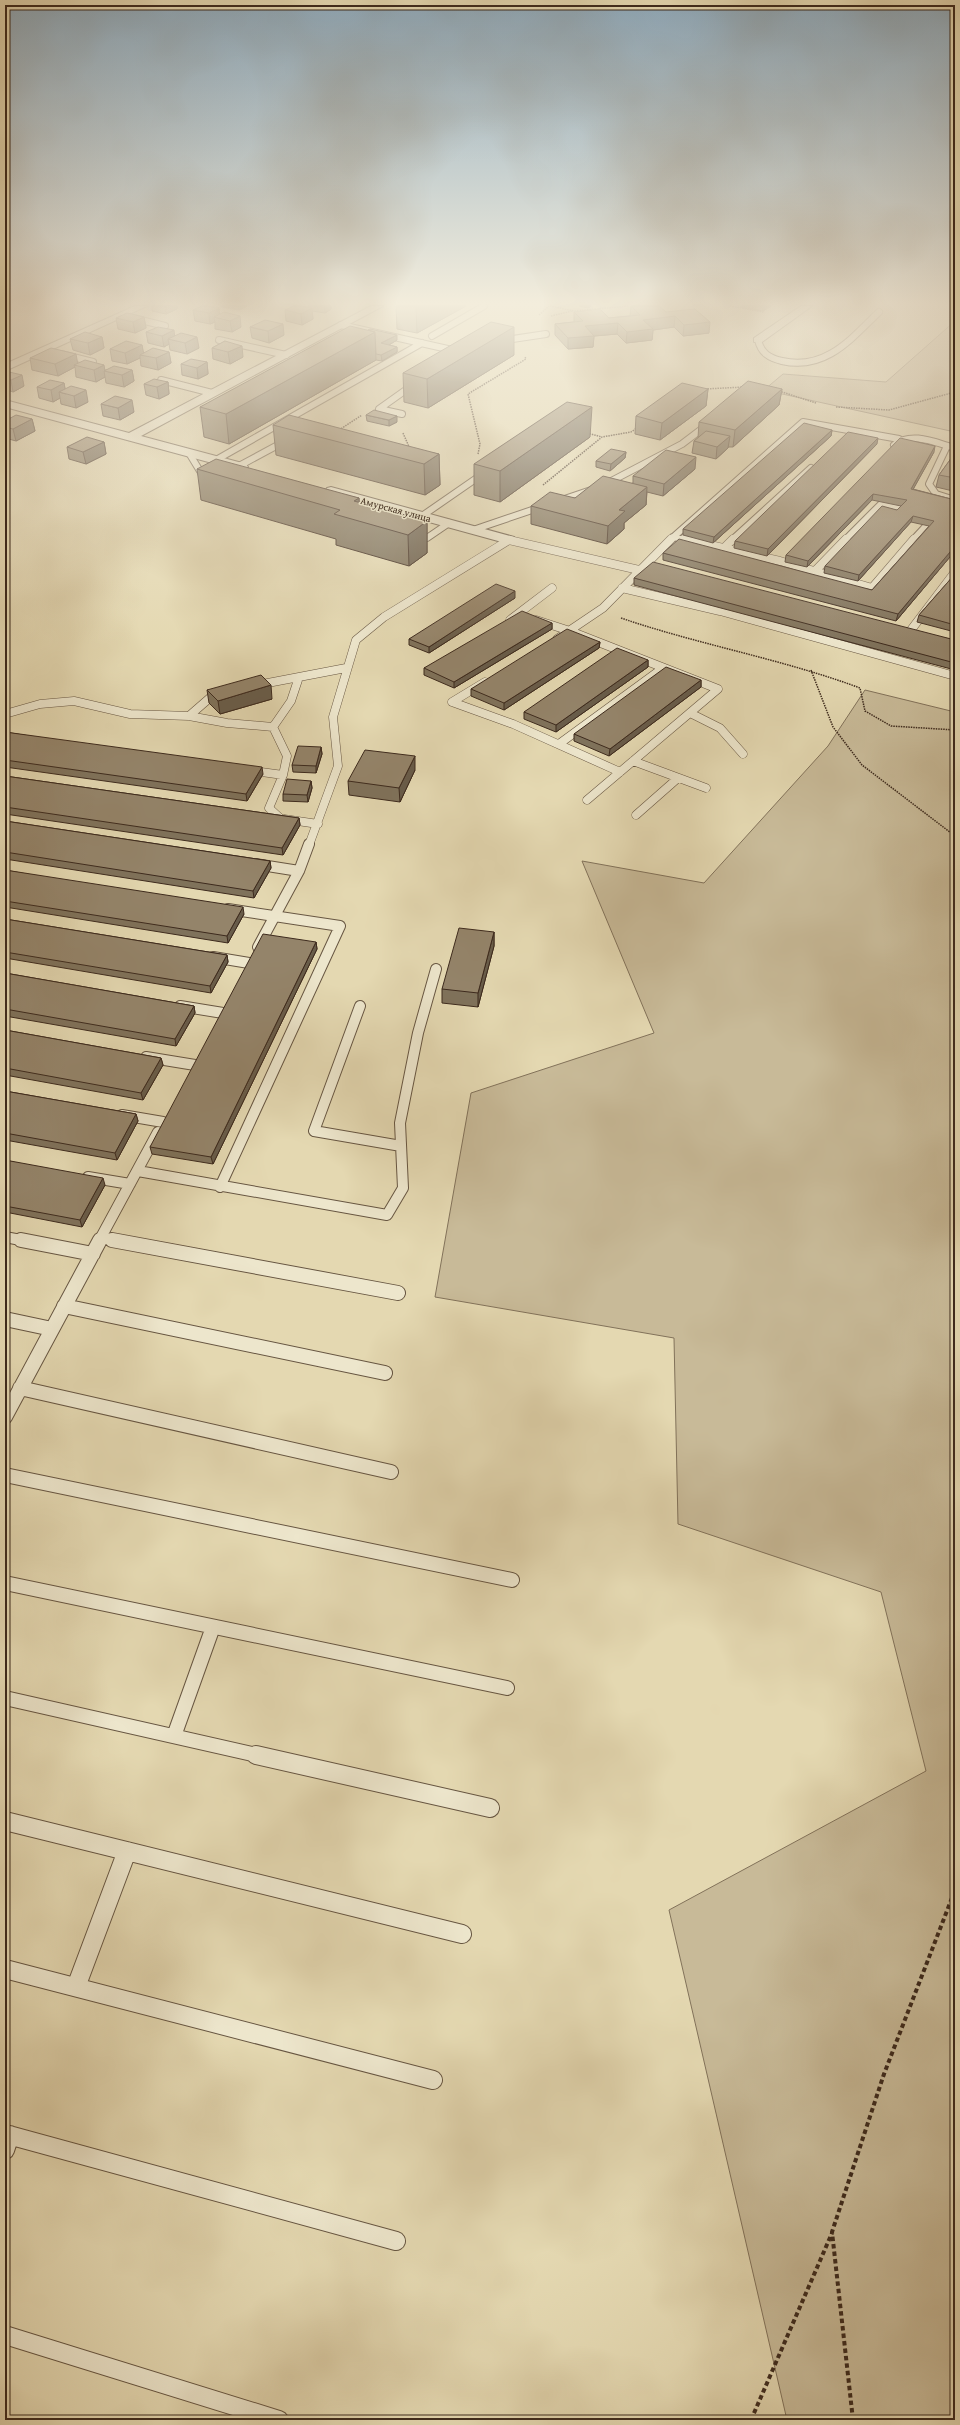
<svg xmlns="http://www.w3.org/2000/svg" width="960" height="2425" viewBox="0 0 960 2425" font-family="'Gentium Book Plus',serif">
	<rect width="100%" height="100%" fill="#e4d8b1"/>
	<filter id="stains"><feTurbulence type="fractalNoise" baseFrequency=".005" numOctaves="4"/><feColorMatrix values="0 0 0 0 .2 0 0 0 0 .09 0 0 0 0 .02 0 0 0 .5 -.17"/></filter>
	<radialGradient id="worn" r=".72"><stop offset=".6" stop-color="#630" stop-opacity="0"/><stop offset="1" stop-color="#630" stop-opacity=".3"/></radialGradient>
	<path fill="#c8ba98" stroke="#82725a" d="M 955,321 L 955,432 L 764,390 L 783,374 L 886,382 Z
		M 865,690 L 955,712 L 955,2420 L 787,2420 L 669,1910 L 926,1771 L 881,1592 L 678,1524 L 674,1338 L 435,1297 L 471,1093 L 654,1033 L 582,861 L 704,883 L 828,746 Z"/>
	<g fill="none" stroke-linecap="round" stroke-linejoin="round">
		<defs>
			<path id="service-far4" d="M 129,317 L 165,326
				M 341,325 L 461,352
				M 432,336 L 484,306
				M 219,340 L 286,355
				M 758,340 C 761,353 769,358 782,361 C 825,371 851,339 879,312
				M 499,341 L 546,334
				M 61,354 L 93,362
				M 161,380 L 212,393
				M 402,414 L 379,409 L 417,382
				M 894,445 C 912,431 936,443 955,448
				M 947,446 L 929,484 L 936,494 L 955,500
				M 189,453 L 203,476 L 209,478
				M 216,460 L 422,343
				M 239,466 L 289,439
				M 422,516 L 487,471
				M 473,530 L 600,487 L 682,444 L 711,422
				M 412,534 L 427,538 L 449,523
				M 673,537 L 688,540
				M 508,540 L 511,540
				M 670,540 L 803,422 L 899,439
				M 732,540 L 811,468
				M 845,540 L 882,503 L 898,507
				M 913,540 L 925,527"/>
			<path id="service-far3" d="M 684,539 L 780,561 L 872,588 L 914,539
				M 724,548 L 733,539
				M 815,571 L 846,539
				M 622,588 L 720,611 L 955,676
				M 510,620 L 552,588
				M 536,620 L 570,631 L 718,689 L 587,800
				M 911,630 L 955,572
				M 557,639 L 603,608 L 671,539
				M 252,686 L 346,668
				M 452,702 L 485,682
				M 452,702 L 513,724 L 620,772
				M 690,713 L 720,728 L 743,754
				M 5,714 L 40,704 L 74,701 L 130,714 L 189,716 L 227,723 L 273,727
				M 189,716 L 212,696 L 224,693
				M 559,744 L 663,668
				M 633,761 L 706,788
				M 247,770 L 283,775
				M 636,815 L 678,778
				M 280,818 L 269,808 L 283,775 L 287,756 L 273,727 L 291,701 L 299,677
				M 284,819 L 318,824
				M 309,845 L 338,766 L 333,717 L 356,640 L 384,617 L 509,540 L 639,570"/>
			<path id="service-far2" d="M 255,864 L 299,871
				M 258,947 L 299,871 L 309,844
				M 213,957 L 249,963
				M 180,1006 L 223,1013
				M 360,1006 L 314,1131 L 401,1146
				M 146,1057 L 195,1065
				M 122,1115 L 163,1122
				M 138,1171 L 387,1215 L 403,1188 L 400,1123 L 418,1033 L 436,969
				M 88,1177 L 130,1184
				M 220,1187 L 340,926 L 228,909
				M 5,1237 L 26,1241
				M 101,1238 L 118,1241
				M 99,1241 L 158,1132"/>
			<path id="service-far1" d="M 21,1240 L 93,1254
				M 112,1240 L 398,1293
				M 64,1306 L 385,1373
				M 5,1319 L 52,1329
				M 20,1388 L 391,1472
				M 5,1417 L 100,1240
				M 5,1475 L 512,1580
				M 5,1583 L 507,1688
				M 5,1698 L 261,1756
				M 174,1736 L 213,1627"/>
			<path id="service" d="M 256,1755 L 490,1808
				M 5,1821 L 462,1934
				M 5,1969 L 433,2080
				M 76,1987 L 127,1851
				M 5,2134 L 396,2241
				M 5,2150 L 10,2135
				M 5,2335 L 279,2420"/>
			<path id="minor" d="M 135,306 L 147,306 L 5,371 L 5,364 Z
				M 371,306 L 383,306 L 141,436 L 246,464 L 248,467 L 246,470 L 238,470 L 5,407 L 5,400 L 129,433 Z
				M 801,306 L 812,306 L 762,342 L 754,342 L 754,338 Z
				M 331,487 L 514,537 L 516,540 L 509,544 L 327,494 L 325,491 L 327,488 Z"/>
		</defs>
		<use href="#service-far4" stroke="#675642" stroke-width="8"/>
		<use href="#service-far3" stroke="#675642" stroke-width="9"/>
		<use href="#service-far2" stroke="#675642" stroke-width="12"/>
		<use href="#service-far1" stroke="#675642" stroke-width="16"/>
		<use href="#service" stroke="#675642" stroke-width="20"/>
		<use href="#minor" stroke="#675642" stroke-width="2"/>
		<path stroke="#3d2a1d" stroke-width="1.5" stroke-dasharray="1.5 1" stroke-linecap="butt" d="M 550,306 L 574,311 L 628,306
			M 730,306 L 764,312
			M 539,315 L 549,306
			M 551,316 L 572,311
			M 705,389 L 744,387
			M 779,391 L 816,403
			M 836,407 L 889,410 L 955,392
			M 339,430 L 362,415
			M 403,433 L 410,449
			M 587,433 L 602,437
			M 478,454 L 480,444 L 468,394 L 526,359 L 525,357
			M 543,485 L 602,437 L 631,432 L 637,428
			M 621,618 C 700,645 782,659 860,688 L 865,711 L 891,726 L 955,730
			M 811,670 L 833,727 L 862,765 L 955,836"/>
		<path stroke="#3d2a1d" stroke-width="4" stroke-dasharray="4.5 3" stroke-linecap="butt" d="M 751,2420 L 832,2233
			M 853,2420 L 832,2232 L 884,2074 L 955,1890"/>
		<use href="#service-far4" stroke="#ede6cc" stroke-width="6"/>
		<use href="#service-far3" stroke="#ede6cc" stroke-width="8"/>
		<use href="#service-far2" stroke="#ede6cc" stroke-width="10"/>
		<use href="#service-far1" stroke="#ede6cc" stroke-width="14"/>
		<use href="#service" stroke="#ede6cc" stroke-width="18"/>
		<use href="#minor" fill="#ede6cc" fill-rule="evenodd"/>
	</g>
	<path fill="#7f725b" stroke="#3d2a1d" d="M 152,306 L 177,306 L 177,309 L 166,314 L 152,311 Z
		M 222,306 L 247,306 L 239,310 L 222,307 Z
		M 308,306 L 331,306 L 331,309 L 325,313 L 312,311 L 313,319 L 302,325 L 286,321 L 285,310 L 309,308 Z
		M 396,306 L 466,306 L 417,333 L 397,329 Z
		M 579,306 L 591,306 L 588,308 Z
		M 631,306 L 666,312 L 709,333 L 683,336 L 674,327 L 653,330 L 652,340 L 626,343 L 617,334 L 594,336 L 593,347 L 568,349 L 555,335 L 555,324 L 574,322 L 574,312 L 609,318 L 630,316 Z
		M 741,306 L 771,306 L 763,311 L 740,307 Z
		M 193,310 L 220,315 L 241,327 L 232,332 L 215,329 L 215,322 L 210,324 L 195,321 Z
		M 144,317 L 146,328 L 135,333 L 118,329 L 116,318 Z
		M 250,327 L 284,335 L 269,343 L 252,338 Z
		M 146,332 L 175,336 L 199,348 L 187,354 L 170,350 L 169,344 L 164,347 L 148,343 Z
		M 102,337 L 104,348 L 90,355 L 73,350 L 70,339 Z
		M 397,340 L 389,345 L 397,347 L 397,352 L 382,361 L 376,360 L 229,444 L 204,437 L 200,407 Z
		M 225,341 L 243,357 L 230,364 L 213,359 L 212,348 Z
		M 142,345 L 143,353 L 169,352 L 171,363 L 158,370 L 141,366 L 140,358 L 127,364 L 112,361 L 110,349 Z
		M 514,355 L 428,408 L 404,402 L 403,373 Z
		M 30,358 L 78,364 L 105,370 L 132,370 L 134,381 L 124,387 L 106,383 L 105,377 L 96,382 L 76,377 L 75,367 L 58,376 L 32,370 Z
		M 207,362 L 208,374 L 198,379 L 182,375 L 181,364 Z
		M 5,371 L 24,386 L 13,392 L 5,389 Z
		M 168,382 L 169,394 L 159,399 L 146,395 L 144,384 Z
		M 64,383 L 65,389 L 88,402 L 76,408 L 61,404 L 60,398 L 53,402 L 39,398 L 37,387 Z
		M 708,389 L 706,406 L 660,440 L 635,434 L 636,416 Z
		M 782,389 L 779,405 L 733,447 L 728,447 L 728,448 L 716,459 L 692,453 L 694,441 L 698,438 L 699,422 Z
		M 101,404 L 134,412 L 120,420 L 103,416 Z
		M 366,415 L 397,422 L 389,426 L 367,421 Z
		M 32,419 L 35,431 L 16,441 L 5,438 L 5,421 Z
		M 273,425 L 439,454 L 440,485 L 425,495 L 276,455 Z
		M 832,430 L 831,436 L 713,543 L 683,535 L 683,529 Z
		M 590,437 L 500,502 L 474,495 L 474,464 Z
		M 104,442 L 106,454 L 86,464 L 69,459 L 67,447 Z
		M 877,444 L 767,556 L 734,548 L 735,541 Z
		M 626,452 L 625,458 L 610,471 L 596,467 L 596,461 Z
		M 934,452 L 913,489 L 955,500 L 955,551 L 896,621 L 663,560 L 663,553 L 872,590 L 929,526 L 911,522 L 858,581 L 824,573 L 825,566 L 897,510 L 901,506 L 872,500 L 807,567 L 785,562 L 786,555 Z
		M 955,453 L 955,488 L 953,491 L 936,487 L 939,475 Z
		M 197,469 L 359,498 L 359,503 L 427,521 L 427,553 L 409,566 L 336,545 L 336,539 L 201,500 Z
		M 695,469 L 663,496 L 647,492 L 646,505 L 624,523 L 624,529 L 607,544 L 531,524 L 531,506 L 575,498 L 633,483 L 633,476 Z
		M 955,574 L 955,632 L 917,622 L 919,615 Z
		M 634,578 L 955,640 L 955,670 L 634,585 Z
		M 515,598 L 429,653 L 409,645 L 409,639 Z
		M 552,623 L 552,629 L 454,688 L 424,675 L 424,668 Z
		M 600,642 L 599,648 L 504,710 L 471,696 L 471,689 Z
		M 648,660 L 648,667 L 556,732 L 524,719 L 524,712 Z
		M 701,680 L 701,687 L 609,756 L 574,741 L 574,734 Z
		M 207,690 L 272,699 L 220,714 L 209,703 Z
		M 5,732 L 263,774 L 247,801 L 5,767 Z
		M 321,747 L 322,754 L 316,773 L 293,772 L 292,765 Z
		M 415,770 L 400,802 L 349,795 L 348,781 Z
		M 5,776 L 299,818 L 300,825 L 283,855 L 5,814 Z
		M 311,781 L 312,788 L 308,802 L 283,801 L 283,794 Z
		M 5,821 L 270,861 L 271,868 L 254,898 L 5,859 Z
		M 5,870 L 244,914 L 228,943 L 5,907 Z
		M 5,919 L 227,955 L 228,962 L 211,993 L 5,958 Z
		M 494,932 L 494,946 L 478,1007 L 442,1003 L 442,989 Z
		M 316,942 L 317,949 L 213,1164 L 152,1154 L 150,1147 Z
		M 5,973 L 194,1006 L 195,1013 L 176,1046 L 5,1016 Z
		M 5,1030 L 161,1058 L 163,1065 L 143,1100 L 5,1075 Z
		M 5,1091 L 136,1114 L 138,1121 L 117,1160 L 5,1140 Z
		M 5,1160 L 105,1185 L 82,1227 L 5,1212 Z"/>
	<path fill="#685c4a" stroke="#3d2a1d" d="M 165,306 L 177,306 L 177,309 L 166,314 Z
		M 238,306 L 247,306 L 239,310 Z
		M 324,306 L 331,306 L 331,309 L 325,313 Z
		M 416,306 L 466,306 L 417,333 Z
		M 763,306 L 771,306 L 763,311 Z
		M 219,308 L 220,319 L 214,317 L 215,322 L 210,324 L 209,313 Z
		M 312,308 L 313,319 L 302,325 L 301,314 Z
		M 240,316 L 241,327 L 232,332 L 230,321 Z
		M 675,316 L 674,327 L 653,330 L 652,340 L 626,343 L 627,332 L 643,320 Z
		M 144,317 L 146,328 L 135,333 L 133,322 Z
		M 710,322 L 709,333 L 683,336 L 684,325 Z
		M 618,323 L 617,334 L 594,336 L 593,347 L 568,349 L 568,338 L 585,326 Z
		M 283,324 L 284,335 L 269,343 L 268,331 Z
		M 514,327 L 514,355 L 428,408 L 427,379 Z
		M 174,330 L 175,340 L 168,339 L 169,344 L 164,347 L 162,336 Z
		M 375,332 L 376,360 L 229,444 L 226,414 Z
		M 397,335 L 397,340 L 382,349 L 381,343 Z
		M 102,337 L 104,348 L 90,355 L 88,343 Z
		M 197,337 L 199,348 L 187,354 L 185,343 Z
		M 142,345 L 144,355 L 140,355 L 140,358 L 127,364 L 125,353 Z
		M 242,346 L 243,357 L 230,364 L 228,352 Z
		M 397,347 L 397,352 L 382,361 L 381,355 Z
		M 169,352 L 171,363 L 158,370 L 156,358 Z
		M 76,354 L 78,365 L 74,365 L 75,367 L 58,376 L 55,364 Z
		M 207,362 L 208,374 L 198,379 L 197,368 Z
		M 104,365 L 105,371 L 104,371 L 105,377 L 96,382 L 94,370 Z
		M 132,370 L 134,381 L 124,387 L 122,375 Z
		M 22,375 L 24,386 L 13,392 L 11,380 Z
		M 168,382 L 169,394 L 159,399 L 157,387 Z
		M 64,383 L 66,394 L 59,392 L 60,398 L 53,402 L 51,390 Z
		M 708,389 L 706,406 L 660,440 L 662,423 Z
		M 782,389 L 779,405 L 733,447 L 735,430 Z
		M 86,390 L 88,402 L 76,408 L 74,396 Z
		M 132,400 L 134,412 L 120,420 L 118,408 Z
		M 592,407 L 590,437 L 500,502 L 500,471 Z
		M 397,416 L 397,422 L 389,426 L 389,420 Z
		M 32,419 L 35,431 L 16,441 L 13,429 Z
		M 832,430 L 831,436 L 713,543 L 714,537 Z
		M 730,436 L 728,448 L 716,459 L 717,447 Z
		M 878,438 L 877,444 L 767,556 L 768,549 Z
		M 104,442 L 106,454 L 86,464 L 83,452 Z
		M 935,446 L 934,452 L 910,495 L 911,489 Z
		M 626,452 L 625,458 L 610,471 L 611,464 Z
		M 439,454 L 440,485 L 425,495 L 424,464 Z
		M 696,457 L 695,469 L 663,496 L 664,484 Z
		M 955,482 L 955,488 L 953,491 Z
		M 647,487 L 646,505 L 624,523 L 624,529 L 607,544 L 608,526 L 619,510 Z
		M 873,494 L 872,500 L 807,567 L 808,561 Z
		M 359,498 L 360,521 L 354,501 Z
		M 913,516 L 911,522 L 858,581 L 859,575 Z
		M 427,521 L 427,553 L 409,566 L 408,535 Z
		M 955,546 L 955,551 L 896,621 L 898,614 Z
		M 515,591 L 515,598 L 429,653 L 429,647 Z
		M 552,623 L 552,629 L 454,688 L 454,682 Z
		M 600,642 L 599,648 L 504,710 L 504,703 Z
		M 648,660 L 648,667 L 556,732 L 556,725 Z
		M 701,680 L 701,687 L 609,756 L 610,749 Z
		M 271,685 L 272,699 L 220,714 L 218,701 Z
		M 321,747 L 322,754 L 316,773 L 316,766 Z
		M 415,756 L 415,770 L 400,802 L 399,788 Z
		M 262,767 L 263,774 L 247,801 L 246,794 Z
		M 311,781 L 312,788 L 308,802 L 307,795 Z
		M 299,818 L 300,825 L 283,855 L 282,848 Z
		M 270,861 L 271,868 L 254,898 L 253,891 Z
		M 243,907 L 244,914 L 228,943 L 227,936 Z
		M 494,932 L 494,946 L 478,1007 L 478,993 Z
		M 316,942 L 317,949 L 213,1164 L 211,1157 Z
		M 227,955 L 228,962 L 211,993 L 210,986 Z
		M 194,1006 L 195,1013 L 176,1046 L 175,1039 Z
		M 161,1058 L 163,1065 L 143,1100 L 141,1093 Z
		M 136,1114 L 138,1121 L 117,1160 L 115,1153 Z
		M 103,1178 L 105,1185 L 82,1227 L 80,1220 Z"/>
	<path fill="#94846a" stroke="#3d2a1d" d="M 202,306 L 207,306 L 219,308 L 209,313 L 193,310 Z
		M 294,306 L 300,306 L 312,308 L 301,314 L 285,310 Z
		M 631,306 L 659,306 L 666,312 L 695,309 L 710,322 L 684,325 L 675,316 L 643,320 L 653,329 L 627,332 L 618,323 L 585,326 L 594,336 L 568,338 L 555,324 L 583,321 L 574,312 L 600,309 L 609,318 L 640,315 Z
		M 224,312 L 240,316 L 230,321 L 214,317 Z
		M 127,313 L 144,317 L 133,322 L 116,318 Z
		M 265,320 L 283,324 L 268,331 L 250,327 Z
		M 491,322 L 514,327 L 427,379 L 403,373 Z
		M 350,326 L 375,332 L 226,414 L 200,407 Z
		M 158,327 L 174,330 L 162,336 L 146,332 Z
		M 370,329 L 397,335 L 381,343 L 397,347 L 381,355 L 376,354 L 375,332 L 368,330 Z
		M 85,332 L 102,337 L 88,343 L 70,339 Z
		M 181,333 L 197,337 L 185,343 L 168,339 Z
		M 126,341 L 142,345 L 125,353 L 110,349 Z
		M 225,341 L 242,346 L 228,352 L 212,348 Z
		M 51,348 L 76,354 L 55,364 L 30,358 Z
		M 153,348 L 169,352 L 156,358 L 140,355 Z
		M 191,359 L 207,362 L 197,368 L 181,364 Z
		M 85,360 L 104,365 L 94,370 L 74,365 Z
		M 114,366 L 132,370 L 122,375 L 104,371 Z
		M 5,371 L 22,375 L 11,380 L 5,378 Z
		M 154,379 L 168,382 L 157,387 L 144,384 Z
		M 50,380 L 64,383 L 51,390 L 37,387 Z
		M 748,381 L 782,389 L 735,430 L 699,422 Z
		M 682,383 L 708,389 L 662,423 L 636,416 Z
		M 71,386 L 86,390 L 74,396 L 59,392 Z
		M 115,396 L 132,400 L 118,408 L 101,404 Z
		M 567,402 L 592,407 L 500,471 L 474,464 Z
		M 374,410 L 397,416 L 389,420 L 366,415 Z
		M 16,415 L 32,419 L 13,429 L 5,427 L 5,421 Z
		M 289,415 L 439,454 L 424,464 L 273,425 Z
		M 804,423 L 832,430 L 714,537 L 683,529 Z
		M 706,431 L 730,436 L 717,447 L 694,441 Z
		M 848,432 L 878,438 L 768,549 L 735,541 Z
		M 87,437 L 104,442 L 83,452 L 67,447 Z
		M 900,438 L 935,446 L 911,489 L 955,500 L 955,546 L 898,614 L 663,553 L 679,539 L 872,590 L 934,521 L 913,516 L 859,575 L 825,566 L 882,506 L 897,510 L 907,500 L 873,494 L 808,561 L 786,555 Z
		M 611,449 L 626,452 L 611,464 L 596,461 Z
		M 666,450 L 696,457 L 664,484 L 633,476 Z
		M 955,453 L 955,478 L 939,475 Z
		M 216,459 L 359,498 L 354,501 L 427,521 L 408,535 L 334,514 L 340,510 L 197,469 Z
		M 603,476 L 647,487 L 619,510 L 625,511 L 608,526 L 531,506 L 550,492 L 575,498 Z
		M 653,562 L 955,640 L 955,663 L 634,578 Z
		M 955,574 L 955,625 L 919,615 Z
		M 496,584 L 515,591 L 429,647 L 409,639 Z
		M 522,611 L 552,623 L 454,682 L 424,668 Z
		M 567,629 L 600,642 L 504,703 L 471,689 Z
		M 617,648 L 648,660 L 556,725 L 524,712 Z
		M 666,667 L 701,680 L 610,749 L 574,734 Z
		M 261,675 L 271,685 L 218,701 L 207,690 Z
		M 5,732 L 262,767 L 246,794 L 5,760 Z
		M 298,746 L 321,747 L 316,766 L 292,765 Z
		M 365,750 L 415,756 L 399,788 L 348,781 Z
		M 5,776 L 299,818 L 282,848 L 5,807 Z
		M 287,779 L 311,781 L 307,795 L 283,794 Z
		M 5,821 L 270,861 L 253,891 L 5,852 Z
		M 5,870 L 243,907 L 227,936 L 5,901 Z
		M 5,919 L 227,955 L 210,986 L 5,952 Z
		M 459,928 L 494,932 L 478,993 L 442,989 Z
		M 263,934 L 316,942 L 211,1157 L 150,1147 Z
		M 5,973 L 194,1006 L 175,1039 L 5,1009 Z
		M 5,1030 L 161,1058 L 141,1093 L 5,1068 Z
		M 5,1091 L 136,1114 L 115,1153 L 5,1133 Z
		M 5,1160 L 103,1178 L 80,1220 L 5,1206 Z"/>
	<linearGradient id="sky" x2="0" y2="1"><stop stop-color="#8fabbe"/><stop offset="0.47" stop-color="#f3eddc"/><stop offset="1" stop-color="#f3eddc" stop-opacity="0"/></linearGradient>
	<rect width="960" height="645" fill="url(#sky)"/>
	<g text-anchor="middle" stroke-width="3" stroke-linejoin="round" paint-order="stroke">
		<g font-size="10" fill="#3d2a1d" stroke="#ede6cc">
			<text transform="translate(396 509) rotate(15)" y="4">Амурская улица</text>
		</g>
	</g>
	<rect width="960" height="2425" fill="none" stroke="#e4d8b1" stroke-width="20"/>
	<rect x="6" y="6" width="948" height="2413" fill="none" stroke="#3d2a1d" stroke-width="2"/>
	<rect x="10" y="10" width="940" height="2405" fill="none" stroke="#3d2a1d"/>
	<rect width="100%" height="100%" filter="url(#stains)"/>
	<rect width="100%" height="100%" fill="url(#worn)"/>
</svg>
